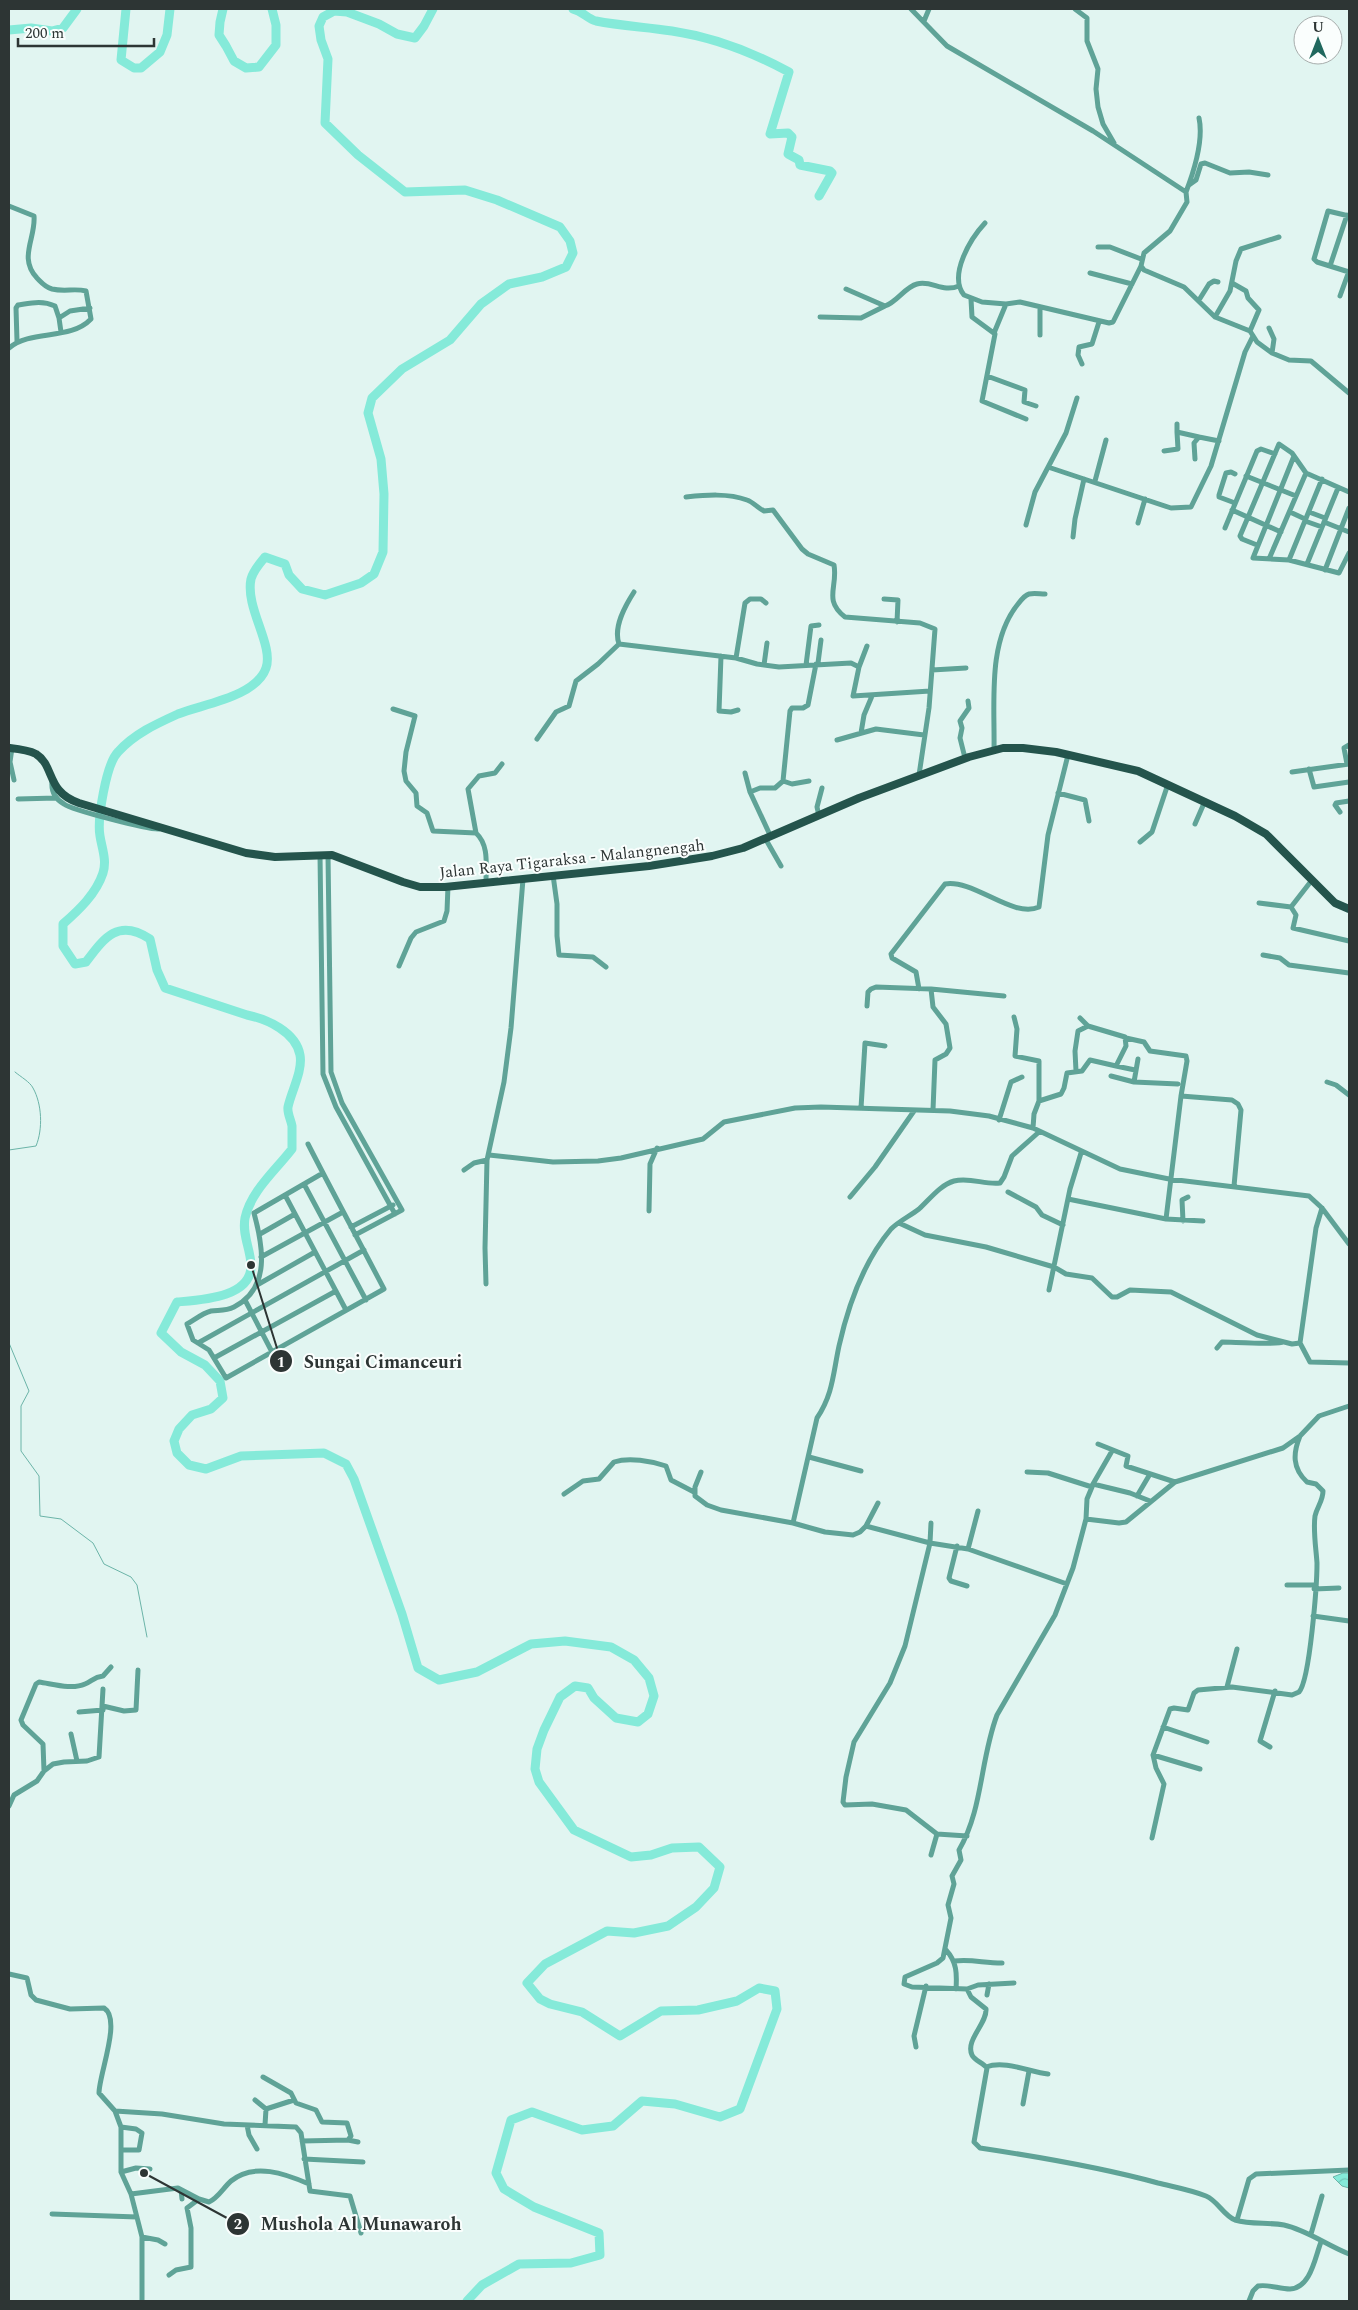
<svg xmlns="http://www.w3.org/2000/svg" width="1358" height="2310" viewBox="0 0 1358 2310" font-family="Spectral,serif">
	<defs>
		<pattern id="water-waves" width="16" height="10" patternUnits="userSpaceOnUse" patternTransform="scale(1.25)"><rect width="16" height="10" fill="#85ead9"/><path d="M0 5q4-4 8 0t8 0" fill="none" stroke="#73c9bb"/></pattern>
	</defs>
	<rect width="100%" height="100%" fill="#e1f5f1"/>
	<path fill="url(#water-waves)" stroke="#6bb4a8" d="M 1343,2173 L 1349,2173 L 1349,2188 L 1342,2186 L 1333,2177 Z"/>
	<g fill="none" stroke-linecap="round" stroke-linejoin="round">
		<path stroke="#6bb4a8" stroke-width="1" d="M 9,1150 L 36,1146 C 43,1129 42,1104 33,1088 C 30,1082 21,1077 15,1072
			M 9,1343 L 29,1391 L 21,1406 L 21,1451 L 39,1476 L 40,1516 L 61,1519 L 93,1543 L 104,1564 L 131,1577 L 137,1585 L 147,1637"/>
		<path stroke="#85ead9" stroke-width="9" d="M 126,9 L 121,60 L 134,68 L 141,68 L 160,52 L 167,35 L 170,9
			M 223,9 L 220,22 L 219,35 L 226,46 L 234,61 L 246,68 L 259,67 L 276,45 L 276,25 L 272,9
			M 433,9 L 424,26 L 415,38 L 397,34 L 379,24 L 347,12 L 334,11 L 323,17 L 319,26 L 321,40 L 328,59 L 325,123 L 358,155 L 405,192 L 465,190 L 497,200 L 560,227 L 570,241 L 573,253 L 566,267 L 542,277 L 509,284 L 481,304 L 450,340 L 402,369 L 372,398 L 368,413 L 381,459 L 384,494 L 383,552 L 374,574 L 361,583 L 325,595 L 302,589 L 289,575 L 285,564 L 265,557 C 260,563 253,571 251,579 C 245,608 274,645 266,668 C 256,697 203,704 178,714 C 156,724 134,734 118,752 C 106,764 97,820 100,836 C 102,849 107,860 103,873 C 96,894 79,910 63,924 L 63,946 L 75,964 L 86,962 C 104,938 118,918 150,939 L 157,970 L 165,988 L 247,1015 C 267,1019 296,1032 300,1055 C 303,1071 291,1092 288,1107 C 287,1113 291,1120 292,1126 C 292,1134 292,1142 292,1149 C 275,1171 251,1191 245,1218 C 242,1234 250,1248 251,1264 C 253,1298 200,1300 177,1302 L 161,1333 L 181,1352 L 205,1365 L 220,1381 L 223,1398 L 211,1409 L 192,1415 L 179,1429 L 174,1441 L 177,1453 L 189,1465 L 206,1469 L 241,1456 L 324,1453 L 346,1464 L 354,1479 L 402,1614 L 418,1668 L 439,1680 L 477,1672 L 531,1644 L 565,1641 L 611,1647 L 634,1660 L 649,1678 L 654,1696 L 648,1714 L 638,1722 L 616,1718 L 594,1698 L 588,1688 L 575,1686 L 560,1697 L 544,1730 L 537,1749 L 535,1769 L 539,1782 L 574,1830 L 631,1857 L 651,1855 L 672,1848 L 699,1847 L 720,1867 L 714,1888 L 696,1907 L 668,1926 L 634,1933 L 607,1931 L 545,1964 L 527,1983 L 540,1999 L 550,2004 L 582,2012 L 620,2036 L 661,2011 L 698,2010 L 737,2001 L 759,1988 L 775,1991 L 777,2009 L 740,2109 L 720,2117 L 675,2104 L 642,2101 L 613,2126 L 582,2130 L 532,2112 L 511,2120 L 496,2173 L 504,2189 L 534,2207 L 599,2233 L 600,2255 L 571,2263 L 519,2264 L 482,2285 L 467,2301
			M 573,9 C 582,11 588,19 596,21 C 621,26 647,27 672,31 C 712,37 754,53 789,72 L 770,134 L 788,133 L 792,137 L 788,154 L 799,160 L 800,165 L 830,171 L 832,173 L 819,196
			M 9,30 L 31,28 L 52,31 L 63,28 L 77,9"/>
		<path stroke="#5fa397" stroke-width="5" d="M 911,9 L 947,46 L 1093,131 L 1186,192 L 1187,202 L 1170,231 L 1144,253 L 1141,266 L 1113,322 L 1109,323 L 1020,302 L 1006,304 L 982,302 L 964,295 C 948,275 971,238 985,223
			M 1075,9 L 1087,18 L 1087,41 L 1098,69 L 1096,89 L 1098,107 L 1103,124 L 1114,143
			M 924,21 L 929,9
			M 1189,185 L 1196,180 L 1201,164 L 1205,163 L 1230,173 L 1249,172 L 1268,175
			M 1186,192 C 1194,171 1204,141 1199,118
			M 9,206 L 34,216 C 36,238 18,258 37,278 C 42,283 45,287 52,289 C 65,292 75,288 86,291 L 91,319 C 70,341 31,329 9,348
			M 1349,216 L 1328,211 L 1314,259 L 1317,262 L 1349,272
			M 1098,247 L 1110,247 L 1141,259
			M 1141,266 L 1144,270 L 1184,287 L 1215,317 L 1250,331 L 1257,342 L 1272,353 L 1289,360 L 1311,361 L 1349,393
			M 1330,266 L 1347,215
			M 1090,273 L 1132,284
			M 1232,283 L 1246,291 L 1248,298 L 1259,310 L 1250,331
			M 846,289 L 885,306 C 897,302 905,287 917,284 C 932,280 942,293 959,286
			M 1340,296 L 1349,271
			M 971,299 L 972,317 L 995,334 L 982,401 L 1026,419
			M 1199,300 L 1209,284 L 1214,281 L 1218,282
			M 820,317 L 861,318 L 885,306
			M 1215,317 L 1230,291 L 1236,261 L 1241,249 L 1279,237
			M 1269,328 L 1274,339 L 1272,353
			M 61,332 L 59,318 L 70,311 L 90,308
			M 994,333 L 1006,304
			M 1040,335 L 1040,307
			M 17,341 L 16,308 L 18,305 C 31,303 42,300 55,306 L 59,318
			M 1082,364 L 1078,355 L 1079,347 L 1092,344 L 1099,322
			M 987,376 L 1025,390 L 1024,402 L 1036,406
			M 1177,424 L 1177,432
			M 1164,451 L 1178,449 L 1177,432 L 1199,437
			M 1294,456 L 1253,558 L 1289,560 L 1339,573 L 1349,553
			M 1195,459 L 1194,443 L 1199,437 L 1219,441
			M 1048,467 L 1171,508 L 1191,507 L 1211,466 L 1245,352 L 1253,336
			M 1235,474 L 1231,472 L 1226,473 L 1219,495 L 1219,497 L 1235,503
			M 1246,476 L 1296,496
			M 1095,481 L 1106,440
			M 686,497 C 706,495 728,493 747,500 C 753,502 758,508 764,511 L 773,510 L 802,549 L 808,554 L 834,565 C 838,587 823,600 845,617 L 920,623 L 935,629 L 929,708 L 919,775
			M 1232,510 L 1281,532
			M 1290,512 L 1305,519
			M 1309,512 L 1325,518
			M 1305,521 L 1322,527
			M 1324,522 L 1349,532
			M 1138,523 L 1145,499
			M 1026,525 L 1035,492 L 1066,433 L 1077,398
			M 1225,528 L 1257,451 L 1261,449 L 1275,454
			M 1073,537 L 1075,519 L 1084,479
			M 1257,545 L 1242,539 L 1240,536 L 1279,444 L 1292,453 L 1306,473 L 1349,492
			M 1269,559 L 1306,473
			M 1289,560 L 1322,479
			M 1307,564 L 1338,488
			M 1325,570 L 1349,508
			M 634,592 C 625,606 613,627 619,644 L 736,658 L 757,664 L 779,667 L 851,663 L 859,667 L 853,696 L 930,691
			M 884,599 L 898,600 L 897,622
			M 721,656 L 719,711 L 731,712 L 738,710
			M 736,658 L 745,603 L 750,599 L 761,599 L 766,603
			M 818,663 L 821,640
			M 764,665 L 767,643
			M 806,665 L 811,626 L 819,625
			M 859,667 L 867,646
			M 932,670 L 966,668
			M 393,709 L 415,716 L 406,752 L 404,771 L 406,781 L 416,793 L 417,806 L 427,813 L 433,831 L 476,833 C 489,845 486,864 486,882
			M 861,733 L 864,715 L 872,696
			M 537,739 L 556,712 L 569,706 L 576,681 L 598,664 L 619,644
			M 837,740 L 876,729 L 924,735
			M 12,748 L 10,762 L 14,780
			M 994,750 C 995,703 987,642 1018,604 C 1021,600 1025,595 1029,594 C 1034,593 1040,594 1045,594
			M 965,758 L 960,738 L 962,728 L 960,721 L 969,708 L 968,701
			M 1347,764 L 1344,748 L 1349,745
			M 1309,769 L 1314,787 L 1349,782
			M 1292,772 L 1349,764
			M 745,773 L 750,792
			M 52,781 C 51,792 55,799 64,804 C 72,810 149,830 159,829
			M 783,781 L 792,784 L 809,781
			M 1058,793 L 1085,800 L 1089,821
			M 18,799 L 56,798
			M 1340,812 L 1335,805 L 1336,803 L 1349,801
			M 819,816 L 817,807 L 822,788
			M 1195,824 L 1205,801
			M 476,833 L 468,789 L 479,776 L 495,773 L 502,764
			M 770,835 L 750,792 L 760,788 L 775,788 L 783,781 L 790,711 L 792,708 L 803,708 L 808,705 L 816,664
			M 765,838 L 781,866
			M 1140,842 L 1152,832 L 1168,784
			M 320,855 L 323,1074 L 336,1107 L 395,1214
			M 328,855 L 331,1072 L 342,1103 L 402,1210 L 355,1235
			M 553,875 L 557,904 L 557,936 L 559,955 L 593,957 L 606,967
			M 1259,903 L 1291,907 L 1312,880
			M 1291,907 L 1296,915 L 1293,928 L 1349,941
			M 1263,955 L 1280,958 L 1289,965 L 1349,973
			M 399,966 L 411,938 L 416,932 L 444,921 L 447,911 L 448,886
			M 919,989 L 916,972 L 892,958 L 891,954 L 945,884 C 974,879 1013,919 1039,907 L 1048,835 L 1068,755
			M 931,989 L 933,1007 L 946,1024 L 950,1048 L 946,1054 L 935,1060 L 933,1110
			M 867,1006 L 868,992 L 871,989 L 876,987 L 931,989 L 1004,996
			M 1014,1017 L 1017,1029 L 1015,1056 L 1039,1061 L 1039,1101 L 1034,1114 L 1033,1128
			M 1126,1038 L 1144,1042 L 1150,1051 L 1186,1056 L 1187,1061 L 1181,1096 L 1232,1100 L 1238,1104 L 1241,1110 L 1234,1186
			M 1116,1066 L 1135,1070
			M 1076,1071 L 1075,1051 L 1078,1031 L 1088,1026 L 1080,1018
			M 1111,1076 L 1134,1082 L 1178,1084
			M 1134,1082 L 1138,1059
			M 1327,1082 L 1336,1085 L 1349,1095
			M 1039,1101 L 1061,1094 L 1064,1088 L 1067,1073 L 1082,1071 L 1090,1060 L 1116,1066 L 1126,1046 L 1125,1037 L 1088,1026
			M 861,1108 L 865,1043 L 885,1046
			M 999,1120 L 1011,1082 L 1022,1077
			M 308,1144 C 333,1193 359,1241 384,1289 L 226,1378 L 209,1350 L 193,1340 L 187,1324 C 194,1320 203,1313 211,1311 C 220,1310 226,1311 234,1307 C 271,1288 263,1246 254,1213 L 323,1173
			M 489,1155 L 553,1162 L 598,1161 L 621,1158 L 703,1139 L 724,1122 L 795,1108 L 821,1107 L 950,1111 L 989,1116 L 1033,1128 L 1120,1169 L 1169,1179 L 1309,1196 L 1322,1208 L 1349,1244
			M 464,1170 L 474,1163 L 487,1160
			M 304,1184 L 366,1300
			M 1008,1192 L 1036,1207 L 1042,1215 L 1063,1225
			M 285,1195 L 346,1310
			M 850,1197 L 875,1167 L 914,1111
			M 1068,1199 L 1166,1219 L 1181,1096
			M 649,1211 L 650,1164 L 657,1148
			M 1166,1219 L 1203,1221
			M 1183,1221 L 1182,1200 L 1188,1197
			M 899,1223 L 925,1235 L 986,1247 L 1054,1267 L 1066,1274 L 1092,1278 L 1112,1297 L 1117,1297 L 1130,1290 L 1171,1292 L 1257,1335 L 1292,1344 L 1300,1343 L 1310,1362 L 1349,1363
			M 351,1227 L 393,1205
			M 260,1234 L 295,1214
			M 261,1257 L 343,1212
			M 486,1284 L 485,1248 L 487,1160 L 504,1082 L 511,1028 L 523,879
			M 257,1285 L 315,1252
			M 1049,1290 L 1070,1189 L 1081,1153
			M 245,1300 L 272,1352
			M 198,1343 L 364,1250
			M 1300,1343 L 1316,1228 L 1322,1208
			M 1217,1348 L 1222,1342 C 1232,1342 1278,1345 1283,1342
			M 214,1358 L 336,1291
			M 1098,1444 L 1128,1456 L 1126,1466 L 1175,1482
			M 809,1457 L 861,1471
			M 701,1472 L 695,1487 L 695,1496 L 707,1505 L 721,1510 L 793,1523 L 825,1532 L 853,1535 L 860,1532 L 866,1526
			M 1027,1472 L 1048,1473 L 1092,1487 L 1093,1484 L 1130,1493 L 1150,1501
			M 1093,1484 L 1112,1451
			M 1092,1487 L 1087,1499 L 1086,1519 L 1073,1568 L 1055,1615 L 997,1715 C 980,1760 983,1809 959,1850 L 961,1860 L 952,1876 L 954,1884 L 948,1905 L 951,1918 L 943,1958 L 937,1963 L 905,1977 L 904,1984 L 912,1987 L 967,1989 L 971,1997 L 986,2009 C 987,2024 965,2040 972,2055 C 974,2060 983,2063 987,2068 L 974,2142 L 980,2148 C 1040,2157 1100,2167 1158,2183 C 1174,2187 1191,2190 1206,2196 C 1218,2201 1223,2215 1235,2220 C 1251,2225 1267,2222 1284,2225 C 1307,2230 1326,2245 1349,2254
			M 564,1494 L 583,1481 L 599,1479 L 614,1462 C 629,1457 651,1461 666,1466 L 671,1480 L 694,1492
			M 1137,1496 L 1150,1474
			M 878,1503 L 866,1526 L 930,1543 L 968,1549 L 1067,1584
			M 1086,1519 L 1119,1523 L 1126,1522 L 1175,1482 L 1283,1448 L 1300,1436 L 1319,1416 L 1349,1406
			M 793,1523 L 817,1418 C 833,1394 833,1374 839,1346 C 848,1306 864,1261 891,1229 C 899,1221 910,1216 919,1209 C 929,1200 940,1185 954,1181 C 970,1177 985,1185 1000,1183 L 1004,1177 L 1012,1156 L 1039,1132
			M 931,1523 L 930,1543 L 905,1646 L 890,1683 L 854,1742 L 846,1777 L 843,1802 L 845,1805 L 872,1804 L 906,1810 L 937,1834
			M 957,1546 L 949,1578 L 951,1581 L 967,1586
			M 968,1549 L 978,1511
			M 1287,1585 L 1314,1585
			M 1314,1589 L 1339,1588
			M 1313,1616 L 1349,1621
			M 1227,1687 L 1237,1649
			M 103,1706 L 124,1711 L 136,1710 L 138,1670
			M 79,1712 L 103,1710
			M 1163,1727 L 1207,1742
			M 71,1734 L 77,1761
			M 1270,1747 L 1260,1741 L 1275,1691
			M 1153,1755 L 1200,1769
			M 44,1771 L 43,1744 L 23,1725 L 21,1720 L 36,1684 L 39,1682 C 53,1684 72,1690 85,1684 C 92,1681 94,1677 103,1676 L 111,1667
			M 9,1806 L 14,1795 L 37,1781 L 44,1771 L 53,1764 L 64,1762 L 87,1761 L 99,1757 L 103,1689
			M 1152,1838 L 1164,1784 L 1156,1768 L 1153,1755 L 1170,1709 L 1174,1708 L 1188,1710 L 1194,1693 L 1198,1690 L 1232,1687 L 1292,1695 L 1299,1692 C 1310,1680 1317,1583 1317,1563 C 1316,1548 1313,1531 1315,1516 C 1317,1507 1323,1501 1323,1491 L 1316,1484 L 1307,1482 C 1292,1468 1293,1453 1300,1436
			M 931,1855 L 937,1834 L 967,1836
			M 946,1950 C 957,1962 957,1974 956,1989
			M 954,1961 C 973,1959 983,1963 1002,1963
			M 9,1974 L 27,1978 L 31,1995 L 36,2000 L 70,2009 L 104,2008 C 122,2019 99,2074 99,2093 L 115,2111 L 121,2127 L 121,2172 L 131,2194 L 142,2237 L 142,2301
			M 967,1989 L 978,1985 L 1014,1983
			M 987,1995 L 989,1984
			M 916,2047 L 914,2036 L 926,1986
			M 986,2067 C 1005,2060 1030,2072 1048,2074
			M 263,2077 L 291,2093 L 296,2103 L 316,2110 L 322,2122 L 347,2123 L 351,2136 L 348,2140
			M 255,2100 L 266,2109 L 265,2125
			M 1023,2104 L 1029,2071
			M 266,2109 L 294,2100
			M 115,2111 L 162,2114 L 224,2124 L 296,2127 L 301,2133 L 310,2191 L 350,2196 L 361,2233
			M 247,2125 L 249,2135 L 257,2149
			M 121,2127 L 136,2129 L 142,2133 L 139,2150 L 121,2150
			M 302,2141 L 348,2140 L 358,2142
			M 304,2159 L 363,2162
			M 121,2172 L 136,2168 L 150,2169
			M 181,2190 L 182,2199
			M 131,2194 L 178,2188 L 199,2199 L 209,2202 C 218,2198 224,2187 231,2181 C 254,2162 286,2174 309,2184
			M 52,2214 L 137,2217
			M 1237,2220 L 1249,2179 L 1256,2174 L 1349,2170
			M 1311,2234 L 1322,2196
			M 142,2237 L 158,2240 L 165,2244
			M 169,2275 L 176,2270 L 191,2267 L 191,2228 L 187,2208 L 199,2199
			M 1249,2301 L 1253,2291 L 1258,2286 C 1269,2284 1279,2289 1290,2289 C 1311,2288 1315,2257 1321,2242"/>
		<path stroke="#24544c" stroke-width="8" d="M 9,748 C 18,749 28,750 36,754 C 55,766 46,792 79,803 L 246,853 L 275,857 L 332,855 L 403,882 L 420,887 L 445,887 L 649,866 L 712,856 L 743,848 L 859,798 L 969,757 L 1003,748 L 1023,748 L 1056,752 L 1138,771 L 1235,816 L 1266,834 L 1335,903 L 1349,909"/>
	</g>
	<g text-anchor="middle" stroke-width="4" stroke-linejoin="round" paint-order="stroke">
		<g font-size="16" fill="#2d3534" stroke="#fafefd">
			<text transform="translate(572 858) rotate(-6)" y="6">Jalan Raya Tigaraksa - Malangnengah</text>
		</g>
	</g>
	<path fill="none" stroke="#2d3534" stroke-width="2" d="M251 1265L281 1361M144 2173L238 2224"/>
	<g fill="#2d3534" stroke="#fafefd" stroke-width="2">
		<circle cx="251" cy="1265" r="5"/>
		<circle cx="144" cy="2173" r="5"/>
		<circle cx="281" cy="1361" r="12"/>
		<circle cx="238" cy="2224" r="12"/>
	</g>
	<g font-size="15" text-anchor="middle" font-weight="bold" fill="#fff">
		<text x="281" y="1367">1</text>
		<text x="238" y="2229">2</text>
	</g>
	<g font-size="18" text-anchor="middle" font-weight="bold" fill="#2d3534" stroke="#fafefd" stroke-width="4" stroke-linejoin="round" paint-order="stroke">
		<text x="383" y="1368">Sungai Cimanceuri</text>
		<text x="361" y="2230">Mushola Al Munawaroh</text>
	</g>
	<rect width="1358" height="2310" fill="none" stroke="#2d3534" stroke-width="20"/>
	<g transform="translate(1318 40)"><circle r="24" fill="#fafefd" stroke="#a8aead"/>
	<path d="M0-4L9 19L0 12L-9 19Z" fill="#20685e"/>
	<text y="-8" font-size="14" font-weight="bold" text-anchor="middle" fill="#2d3534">U</text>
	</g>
	<path d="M18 38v8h136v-8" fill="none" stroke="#2d3534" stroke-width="2.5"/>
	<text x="25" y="38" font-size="15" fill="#2d3534" stroke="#fafefd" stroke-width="4" paint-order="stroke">200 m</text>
</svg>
